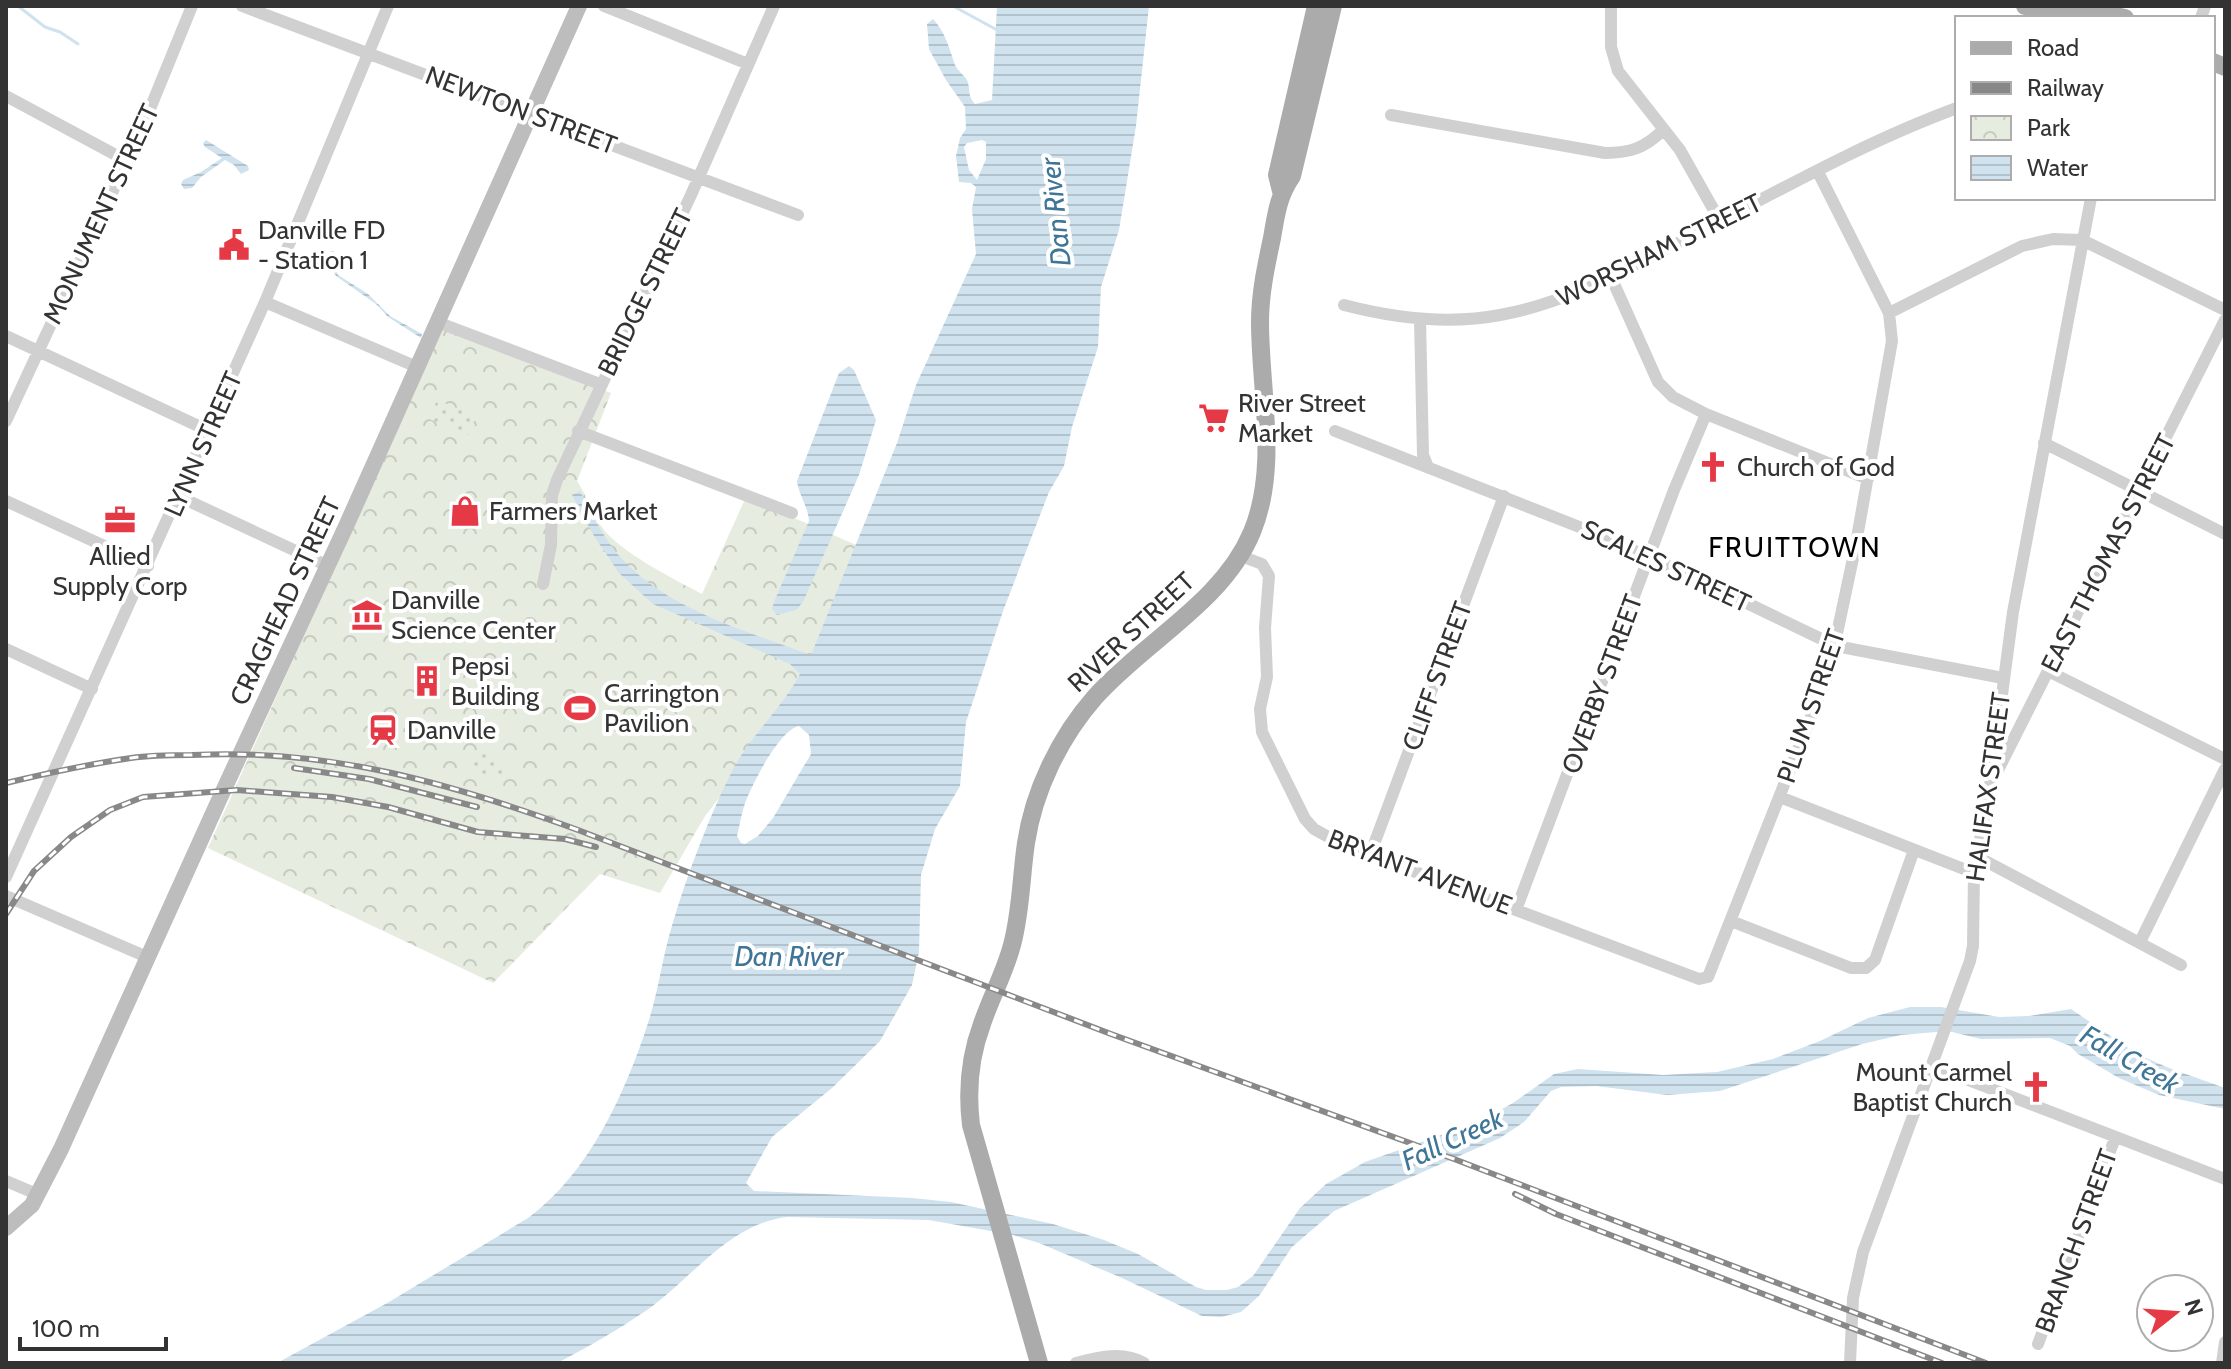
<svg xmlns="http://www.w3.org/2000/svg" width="2231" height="1369" viewBox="0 0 2231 1369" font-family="Cabin,sans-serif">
	<defs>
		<pattern id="park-crowns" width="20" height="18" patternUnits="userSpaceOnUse" patternTransform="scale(2)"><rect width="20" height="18" fill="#e6ecdf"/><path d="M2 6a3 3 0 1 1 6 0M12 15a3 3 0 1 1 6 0" fill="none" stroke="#c6cbc0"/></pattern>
		<pattern id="garden-dots" width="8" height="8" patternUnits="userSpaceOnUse" patternTransform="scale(2)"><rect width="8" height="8" fill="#e6ecdf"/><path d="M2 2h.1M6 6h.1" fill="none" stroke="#c6cbc0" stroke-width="1.8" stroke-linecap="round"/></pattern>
		<pattern id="water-rules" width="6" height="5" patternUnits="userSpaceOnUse" patternTransform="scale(2)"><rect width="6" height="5" fill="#cfe2ee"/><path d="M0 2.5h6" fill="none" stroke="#b2c2cd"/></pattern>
	</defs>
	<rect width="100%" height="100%" fill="#fff"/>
	<path fill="url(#park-crowns)" d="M 442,329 L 611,393 L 577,481 C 587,495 591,513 601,526 C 619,552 674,579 702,594 L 746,497 L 870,551 L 768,736 L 705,816 L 660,893 L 600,874 L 493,983 L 208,848 Z"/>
	<path fill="url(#garden-dots)" d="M 437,400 L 476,416 L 469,435 L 429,419 Z
		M 475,751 L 506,762 L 500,780 L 468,769 Z"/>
	<path fill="url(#water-rules)" fill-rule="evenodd" d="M 997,6 L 1149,6 L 1136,126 L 1119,230 L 1101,287 L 1098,347 L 1072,427 L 1064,466 L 1049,492 L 1003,611 L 966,722 L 960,786 L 935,829 L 921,875 L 919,952 L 912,985 L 880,1041 L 832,1088 L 772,1137 L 746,1183 L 754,1191 L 912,1198 L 951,1202 L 1053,1224 L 1104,1240 L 1138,1254 L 1196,1287 L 1206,1290 L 1227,1290 L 1238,1287 L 1253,1276 L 1300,1208 L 1326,1184 L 1365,1162 L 1478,1122 L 1513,1103 L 1554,1074 L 1578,1069 L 1663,1075 L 1717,1072 L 1773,1059 L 1820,1041 L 1868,1018 L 1910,1007 L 1941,1007 L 1999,1017 L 2029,1016 L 2071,1009 L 2137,1054 L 2169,1068 L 2225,1088 L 2225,1109 L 2159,1095 L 2119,1078 L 2078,1054 L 2070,1046 L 2050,1038 L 1981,1039 L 1948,1031 L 1901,1035 L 1862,1044 L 1720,1091 L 1667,1095 L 1596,1086 L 1561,1087 L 1551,1091 L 1524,1122 L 1500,1138 L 1334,1211 L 1292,1247 L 1259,1296 L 1241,1312 L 1221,1317 L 1202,1316 L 1122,1278 L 1039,1243 L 1013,1235 L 929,1220 L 788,1217 C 731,1222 691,1279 647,1310 C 618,1330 588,1347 557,1363 L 277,1363 L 389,1302 L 528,1218 C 589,1173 625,1094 648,1023 C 657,996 661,967 668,940 C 679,899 694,858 710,819 C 720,796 732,768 746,748 C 764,723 785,702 800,674 L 790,664 L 653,604 L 619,573 L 594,536 L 572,495 L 580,491 C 593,515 604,540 623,560 C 671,611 747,631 811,655 L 897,443 L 916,385 L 976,254 L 972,209 L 976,187 L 971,183 L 959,182 L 956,156 L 960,138 L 966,129 L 965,107 L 946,80 L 929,49 L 927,24 L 933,19 C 946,33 949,48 955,65 C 958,71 964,75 967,80 C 971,90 967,96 975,104 L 992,100 ZM 982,140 L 986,142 L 986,159 L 977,180 L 969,170 L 964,147 L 967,143 ZM 799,726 L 809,735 L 811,754 L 773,818 L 758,836 L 745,844 L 741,843 L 737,836 C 740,824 742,810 747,798 C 755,779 780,730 799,726 Z
		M 206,140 L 248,166 L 249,170 L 241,174 L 234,165 L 225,160 L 201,177 L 192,188 L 184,189 L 181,184 L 183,180 L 201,172 L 222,158 L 205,147 L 203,143 Z
		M 331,251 L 334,251 L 334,267 L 338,275 L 368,294 L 390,316 L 422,334 L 421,338 L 388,317 L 376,304 L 336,276 L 331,268 Z
		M 849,366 L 854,370 L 876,420 L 859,475 L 803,602 L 796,610 L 777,615 L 772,609 L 774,602 L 809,521 C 808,506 799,496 797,481 L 839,373 Z"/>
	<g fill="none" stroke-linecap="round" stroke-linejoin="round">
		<path stroke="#cfe2ee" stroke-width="3" d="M 18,6 L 45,27 L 60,32 L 78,44
			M 953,6 L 999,31"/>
		<path stroke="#d0d0d0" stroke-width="12" d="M 242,6 L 798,215
			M 604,6 L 748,64
			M 1611,6 L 1611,47 L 1618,71 L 1680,150 L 1720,221
			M 2201,18 L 2205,6
			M 6,96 L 127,161
			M 1391,115 L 1605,153 C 1630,153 1645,148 1663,130
			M 1611,277 L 1658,382 L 1673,397 L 1706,414 L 1868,479
			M 265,302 L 417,367
			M 1344,305 C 1394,318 1448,325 1500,315 C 1563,304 1617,274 1674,245 C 1766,198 1859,144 1957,108
			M 1889,313 L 2022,246 L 2053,239 L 2082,240 L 2225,310
			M 1420,319 L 1423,455 L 1428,467
			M 437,322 L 600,384
			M 6,336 L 209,431
			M 6,421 L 143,126 L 192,6
			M 578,431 L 792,513
			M 1335,431 L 1582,528 L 1672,567 L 1836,646 L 2003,678
			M 2044,443 L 2225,534
			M 180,497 L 328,566
			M 6,501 L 148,566
			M 1241,556 L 1262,564 L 1269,576 L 1265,628 L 1267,677 L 1260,709 L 1262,732 L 1305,819 L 1314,829 L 1341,844 L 1699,979 L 1708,977 L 1829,671 L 1855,549 L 1892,341 L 1889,313 L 1818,172
			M 543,584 L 551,545 L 552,495 L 557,480 L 691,195 L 774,6
			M 6,649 L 92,689
			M 2048,671 L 2225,759
			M 1994,778 L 2225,320
			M 1780,797 L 1974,873
			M 1370,855 L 1504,496
			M 1976,856 L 2181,965
			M 6,877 L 265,302 L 388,6
			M 6,896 L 147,957
			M 1516,910 L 1674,490 L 1706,414
			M 1731,921 L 1851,968 L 1866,968 L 1875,960 L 1914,850
			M 2140,942 L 2225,769
			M 1932,1066 L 2225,1179
			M 6,1181 L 39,1195
			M 2038,1344 L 2115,1138
			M 1076,1363 C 1098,1357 1123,1351 1144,1363
			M 1850,1363 L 1853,1298 L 1863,1252 L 1970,961 L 1973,946 L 1974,873 L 1990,785 L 2013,612 L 2091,198
			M 2222,1363 L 2225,1342"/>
		<path stroke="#bdbdbd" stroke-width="16" d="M 6,1228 L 32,1205 L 61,1149 L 219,800 L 347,524 L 579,6"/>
		<path stroke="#ababab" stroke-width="18" d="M 2025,6 L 2094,11 L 2125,18
			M 2213,62 L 2225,67
			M 1281,191 L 1277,175 L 1316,6
			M 1039,1363 L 971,1125 C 967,1092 970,1056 982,1024 C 991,997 1005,972 1012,945 C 1021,912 1021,877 1026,843 C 1034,790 1060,737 1095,697 C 1145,641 1223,602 1252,532 C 1279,467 1260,391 1260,322 C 1260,294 1266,266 1272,238 C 1276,215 1278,196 1292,176 L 1333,6"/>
		<defs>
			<path id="rail" d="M 294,768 L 369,779 L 477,807
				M 6,783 C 48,773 89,764 131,758 C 151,755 172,755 192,755 C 329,748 450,783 578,830 L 1111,1034 L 1454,1159 L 1986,1363
				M 6,914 L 34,871 L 71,837 L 110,810 L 143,797 L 237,790 L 332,797 L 388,807 L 478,832 L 565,839 L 596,847
				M 1515,1194 L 1556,1214 L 1942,1363"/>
		</defs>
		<use href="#rail" stroke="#888" stroke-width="6"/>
		<use href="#rail" stroke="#fff" stroke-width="3" stroke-dasharray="9" stroke-linecap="butt"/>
	</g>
	<defs>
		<symbol id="civic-bare" viewBox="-9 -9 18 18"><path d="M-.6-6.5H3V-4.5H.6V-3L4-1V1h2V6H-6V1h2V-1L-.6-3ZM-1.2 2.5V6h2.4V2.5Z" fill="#e63946" stroke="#fff" stroke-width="2.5" paint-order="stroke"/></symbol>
		<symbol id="supermarket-bare" viewBox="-9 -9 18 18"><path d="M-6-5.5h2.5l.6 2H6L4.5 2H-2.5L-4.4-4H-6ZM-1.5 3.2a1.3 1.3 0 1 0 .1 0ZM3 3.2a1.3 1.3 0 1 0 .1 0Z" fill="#e63946" stroke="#fff" stroke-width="2.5" paint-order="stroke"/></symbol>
		<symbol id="church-bare" viewBox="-9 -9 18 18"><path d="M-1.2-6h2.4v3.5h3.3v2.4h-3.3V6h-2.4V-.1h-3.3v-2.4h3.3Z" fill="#e63946" stroke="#fff" stroke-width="2.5" paint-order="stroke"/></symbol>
		<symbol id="shop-bare" viewBox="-9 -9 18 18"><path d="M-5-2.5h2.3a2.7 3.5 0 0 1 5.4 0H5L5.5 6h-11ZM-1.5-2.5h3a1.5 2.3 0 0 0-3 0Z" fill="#e63946" stroke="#fff" stroke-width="2.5" paint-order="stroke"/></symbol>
		<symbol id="office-bare" viewBox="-9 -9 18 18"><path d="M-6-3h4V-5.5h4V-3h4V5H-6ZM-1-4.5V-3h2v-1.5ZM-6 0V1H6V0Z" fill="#e63946" stroke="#fff" stroke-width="2.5" paint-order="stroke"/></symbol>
		<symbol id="museum-bare" viewBox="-9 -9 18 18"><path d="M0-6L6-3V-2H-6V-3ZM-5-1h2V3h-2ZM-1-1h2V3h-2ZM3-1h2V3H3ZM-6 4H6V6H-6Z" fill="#e63946" stroke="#fff" stroke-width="2.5" paint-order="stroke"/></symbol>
		<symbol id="building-bare" viewBox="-9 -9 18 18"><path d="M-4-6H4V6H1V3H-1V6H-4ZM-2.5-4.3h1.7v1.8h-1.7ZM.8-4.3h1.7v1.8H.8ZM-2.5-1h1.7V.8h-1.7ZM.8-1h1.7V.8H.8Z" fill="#e63946" stroke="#fff" stroke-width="2.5" paint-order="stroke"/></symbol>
		<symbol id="stadium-bare" viewBox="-9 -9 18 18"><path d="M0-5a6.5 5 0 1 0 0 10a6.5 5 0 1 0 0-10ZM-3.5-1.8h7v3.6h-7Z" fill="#e63946" stroke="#fff" stroke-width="2.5" paint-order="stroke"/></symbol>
		<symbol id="station-bare" viewBox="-9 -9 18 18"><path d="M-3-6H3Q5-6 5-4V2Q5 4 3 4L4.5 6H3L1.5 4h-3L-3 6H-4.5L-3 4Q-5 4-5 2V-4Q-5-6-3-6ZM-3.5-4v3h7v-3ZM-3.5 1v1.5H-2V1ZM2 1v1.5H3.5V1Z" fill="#e63946" stroke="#fff" stroke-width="2.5" paint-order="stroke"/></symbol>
	</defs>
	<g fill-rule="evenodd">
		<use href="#civic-bare" x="212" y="223" width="44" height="44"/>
		<use href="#supermarket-bare" x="1192" y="396" width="44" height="44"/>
		<use href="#church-bare" x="1691" y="445" width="44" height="44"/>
		<use href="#shop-bare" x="443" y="489" width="44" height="44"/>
		<use href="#office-bare" x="98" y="498" width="44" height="44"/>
		<use href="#museum-bare" x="345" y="593" width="44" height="44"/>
		<use href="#building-bare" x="405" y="659" width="44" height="44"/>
		<use href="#stadium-bare" x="558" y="686" width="44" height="44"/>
		<use href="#station-bare" x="361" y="708" width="44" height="44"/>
		<use href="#church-bare" x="2014" y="1065" width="44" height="44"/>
	</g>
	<g text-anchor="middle" stroke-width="8" stroke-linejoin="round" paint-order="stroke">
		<g font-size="26" fill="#333" stroke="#fff">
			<text transform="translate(521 110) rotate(21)" y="9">NEWTON STREET</text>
			<text transform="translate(101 214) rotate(-65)" y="9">MONUMENT STREET</text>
			<text transform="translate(1659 250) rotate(-26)" y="9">WORSHAM STREET</text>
			<text transform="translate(645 292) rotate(-64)" y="9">BRIDGE STREET</text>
			<text transform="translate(203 444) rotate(-66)" y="9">LYNN STREET</text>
			<text transform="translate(2108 553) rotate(-63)" y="9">EAST THOMAS STREET</text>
			<text transform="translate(1666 566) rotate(25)" y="9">SCALES STREET</text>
			<text transform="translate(285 601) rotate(-65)" y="9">CRAGHEAD STREET</text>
			<text transform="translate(1131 632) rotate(-43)" y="9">RIVER STREET</text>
			<text transform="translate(1437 676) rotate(-70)" y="9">CLIFF STREET</text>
			<text transform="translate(1602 684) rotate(-70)" y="9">OVERBY STREET</text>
			<text transform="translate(1811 706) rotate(-71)" y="9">PLUM STREET</text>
			<text transform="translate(1988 787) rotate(-82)" y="9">HALIFAX STREET</text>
			<text transform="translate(1420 872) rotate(21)" y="9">BRYANT AVENUE</text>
			<text transform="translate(2076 1241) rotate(-70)" y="9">BRANCH STREET</text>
		</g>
		<g font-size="26" fill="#333" stroke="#fff" text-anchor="start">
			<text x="258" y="239">Danville FD<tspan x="258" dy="30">- Station 1</tspan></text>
			<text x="1238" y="412">River Street<tspan x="1238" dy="30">Market</tspan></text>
			<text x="1737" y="476">Church of God</text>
			<text x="489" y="520">Farmers Market</text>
			<text x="120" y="565" text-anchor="middle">Allied<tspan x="120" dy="30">Supply Corp</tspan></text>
			<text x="391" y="609">Danville<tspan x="391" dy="30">Science Center</tspan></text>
			<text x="451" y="675">Pepsi<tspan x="451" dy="30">Building</tspan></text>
			<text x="604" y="702">Carrington<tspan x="604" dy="30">Pavilion</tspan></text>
			<text x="407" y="739">Danville</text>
			<text x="2012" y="1081" text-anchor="end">Mount Carmel<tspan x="2012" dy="30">Baptist Church</tspan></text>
		</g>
		<g font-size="28" font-style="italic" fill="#3f7597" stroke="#fff">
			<text transform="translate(1055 212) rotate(-96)" y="10">Dan River</text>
			<text x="789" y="966">Dan River</text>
			<text transform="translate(2130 1059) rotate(30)" y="10">Fall Creek</text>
			<text transform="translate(1452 1139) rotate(-25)" y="10">Fall Creek</text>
		</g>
		<g font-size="28" letter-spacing="2" fill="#000" stroke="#fff">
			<text x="1795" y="557">FRUITTOWN</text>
		</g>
	</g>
	<rect width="2231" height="1369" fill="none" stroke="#333333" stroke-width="16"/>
	<rect x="1955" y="16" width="260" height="184" fill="#ffffff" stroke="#adadad" stroke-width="2"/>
	<rect x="1971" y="42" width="40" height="12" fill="#ababab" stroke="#adadad" stroke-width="2"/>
	<text x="2027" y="56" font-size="24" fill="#333333">Road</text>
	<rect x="1971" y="82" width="40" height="12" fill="#888888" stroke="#adadad" stroke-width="2"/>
	<text x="2027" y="96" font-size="24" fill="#333333">Railway</text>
	<rect x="1971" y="116" width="40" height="24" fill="url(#park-crowns)" stroke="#adadad" stroke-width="2"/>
	<text x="2027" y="136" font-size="24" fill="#333333">Park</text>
	<rect x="1971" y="156" width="40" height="24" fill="url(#water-rules)" stroke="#adadad" stroke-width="2"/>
	<text x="2027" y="176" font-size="24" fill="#333333">Water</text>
	<g transform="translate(2175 1313) rotate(73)"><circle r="38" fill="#ffffff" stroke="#adadad" stroke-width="2"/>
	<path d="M0-6L14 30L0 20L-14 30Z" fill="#e63946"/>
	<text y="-12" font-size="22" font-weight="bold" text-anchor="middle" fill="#333333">N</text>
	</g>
	<path d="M20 1337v12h146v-12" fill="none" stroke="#333333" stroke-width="4"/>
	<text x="32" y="1337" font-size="24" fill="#333333" stroke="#ffffff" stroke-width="6" paint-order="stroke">100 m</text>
</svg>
